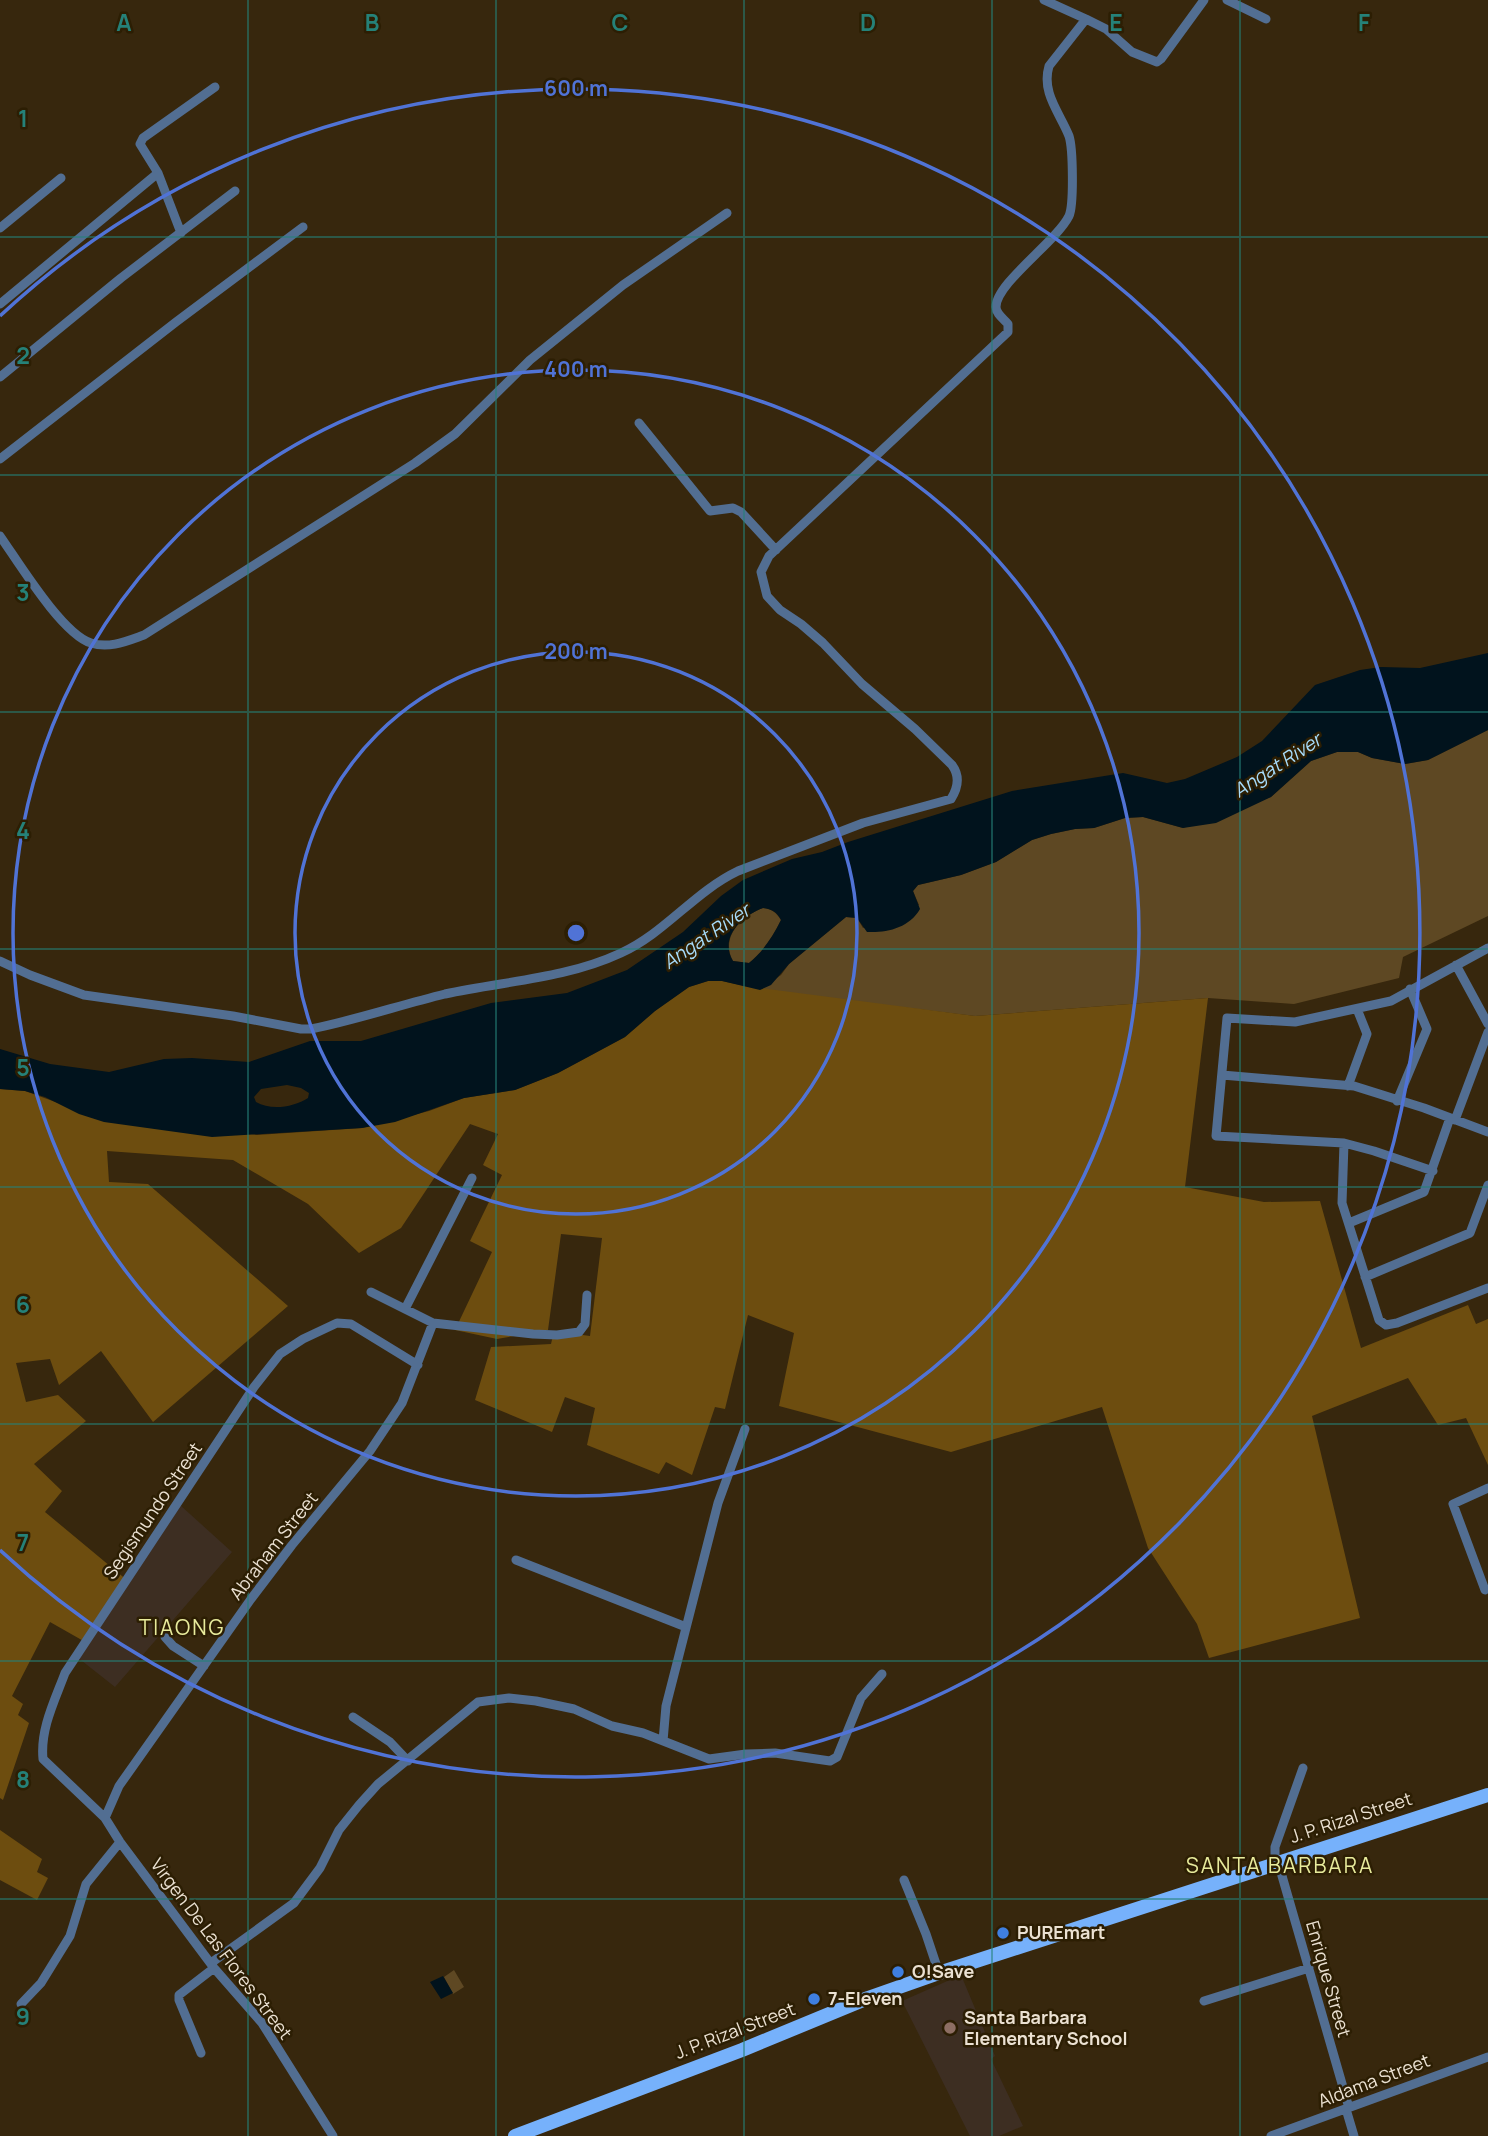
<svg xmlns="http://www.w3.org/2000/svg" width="1488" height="2136" viewBox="0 0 1488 2136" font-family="Manrope,sans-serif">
	<rect width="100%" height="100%" fill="#37270d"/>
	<path fill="#3d2e22" d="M 180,1505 L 232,1552 L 115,1687 L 77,1657 Z
		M 961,1975 L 995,2056 L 991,2059 L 1023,2126 L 999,2136 L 970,2136 L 902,2001 Z"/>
	<path fill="#5e4823" d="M 1488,730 L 1488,916 L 1403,957 L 1399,978 L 1294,1004 L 1208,998 L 975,1016 L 760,990 L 781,975 L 789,964 L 846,917 L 857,918 L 863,928 L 919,905 L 913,891 L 918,885 L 961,875 L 996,862 L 1032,840 L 1051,834 L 1075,829 L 1094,828 L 1125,818 L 1143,817 L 1183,828 L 1271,797 L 1311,761 L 1337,752 L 1358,752 L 1372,758 L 1405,764 L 1428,760 Z
		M 763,908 C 772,909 776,912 781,920 C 773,936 763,952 749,963 L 733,961 C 720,938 741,916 763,908 Z
		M 454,1970 L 464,1987 L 453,1994 L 444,1977 Z"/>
	<path fill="#6d4d0f" d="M 708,981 L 722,981 L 745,986 L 975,1016 L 1208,998 L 1185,1187 L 1264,1202 L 1320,1201 L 1361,1348 L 1468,1305 L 1476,1324 L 1488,1319 L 1488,1465 L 1466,1418 L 1438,1425 L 1408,1378 L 1312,1416 L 1360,1618 L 1209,1658 L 1197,1624 L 1148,1548 L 1102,1407 L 951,1452 L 779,1406 L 794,1333 L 748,1315 L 725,1409 L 715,1407 L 692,1475 L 666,1462 L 659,1474 L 587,1445 L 595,1408 L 565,1397 L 552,1432 L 475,1400 L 491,1347 L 551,1344 L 554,1331 L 590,1336 L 602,1238 L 561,1234 L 548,1330 L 497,1339 L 455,1330 L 492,1252 L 470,1241 L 502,1175 L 483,1165 L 498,1134 L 470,1124 L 401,1228 L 359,1253 L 308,1204 L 233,1160 L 107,1151 L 109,1182 L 148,1184 L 288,1306 L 153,1422 L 101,1351 L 59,1385 L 50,1359 L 16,1363 L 26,1402 L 58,1395 L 86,1421 L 34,1464 L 62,1491 L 45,1512 L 128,1581 L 87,1643 L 50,1622 L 12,1696 L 23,1704 L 18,1715 L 29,1723 L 3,1800 L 0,1798 L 0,1089 L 25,1091 L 61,1104 L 257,1135 L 362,1128 L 429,1111 L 464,1098 L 515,1090 L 558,1073 L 625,1037 L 655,1011 L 689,987 Z
		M 0,1830 L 42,1859 L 37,1872 L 48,1878 L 37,1900 L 0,1880 Z"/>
	<path fill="#01131d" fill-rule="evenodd" d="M 1488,653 L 1488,730 L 1428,760 L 1405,764 L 1372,758 L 1358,752 L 1337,752 L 1311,761 L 1271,797 L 1216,823 L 1183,828 L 1143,817 L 1125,818 L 1094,828 L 1075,829 L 1051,834 L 1032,840 L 996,862 L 961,875 L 918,885 L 913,891 L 920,909 C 909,928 887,933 867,932 L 857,918 L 846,917 L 789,964 L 771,985 L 760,990 L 722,981 L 708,981 L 689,987 L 655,1011 L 625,1037 L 558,1073 L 515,1090 L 464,1098 L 395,1122 L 362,1128 L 212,1137 L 104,1122 L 79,1114 L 45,1097 L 25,1091 L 0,1089 L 0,1049 L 50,1064 L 109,1072 L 164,1059 L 192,1058 L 249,1062 L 310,1041 L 361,1041 L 491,1003 L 567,993 L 627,970 L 683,932 L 721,896 L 743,880 L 792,859 L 822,852 L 848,842 L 1012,791 L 1123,773 L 1167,783 L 1185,779 L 1237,757 L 1262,741 L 1315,685 L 1360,670 L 1381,667 L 1420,668 ZM 763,908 C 772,909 777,912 781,920 C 773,936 763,952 749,963 L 733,961 C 719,938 741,916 763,908 ZM 287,1085 L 301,1088 L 309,1093 L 308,1098 C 294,1107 271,1111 256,1102 L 254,1097 L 261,1089 Z
		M 443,1976 L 453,1993 L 441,1999 L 430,1982 Z"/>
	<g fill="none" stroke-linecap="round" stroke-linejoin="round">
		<path stroke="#526e92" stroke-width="9" d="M 1227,0 L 1266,19
			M 1086,19 L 1106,29 L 1132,52 L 1157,62 L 1161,59 L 1204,0
			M 0,228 L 61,178
			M 181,233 L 158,173 L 140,144 L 143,138 L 215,87
			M 0,304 L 158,173
			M 0,377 L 121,278 L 235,191
			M 639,423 L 710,511 L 733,508 L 741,512 L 776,550
			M 0,459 L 176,322 L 303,227
			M 0,536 C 19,563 62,634 91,643 C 109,649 127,641 144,635 L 415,463 L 455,434 L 530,360 L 623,285 L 727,213
			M 0,961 L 30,975 L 84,995 L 233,1016 L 301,1029 L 311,1029 C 356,1020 400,1005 445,994 C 504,981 565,979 621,953 C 665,933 694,892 738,871 L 863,823 L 951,799 C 958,788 960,776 952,765 L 915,729 L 862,684 L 823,643 L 801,624 L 780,610 L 767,596 L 761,572 L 769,556 L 1008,332 L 1008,324 C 1004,319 996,314 996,307 C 996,283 1056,242 1069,216 C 1074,205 1073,148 1069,136 C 1060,113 1041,93 1049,66 L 1086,19 L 1044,0
			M 1456,965 L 1488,1024
			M 1222,1075 L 1354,1086 L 1424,1108 L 1488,1132
			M 1348,1086 L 1367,1034 L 1357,1009
			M 1397,1101 L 1427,1029 L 1410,989
			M 1455,1120 L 1488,1032
			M 1344,1143 L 1342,1203 L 1379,1320 L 1386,1325 L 1397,1323 L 1488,1288
			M 1433,1171 L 1374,1151 L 1344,1143 L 1216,1136 L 1227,1018 L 1295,1022 L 1391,1001 L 1488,948
			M 1349,1223 L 1424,1192 L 1450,1118
			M 1365,1277 L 1470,1233 L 1488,1185
			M 371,1292 L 433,1323 L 533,1334 L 557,1335 L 579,1332 L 585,1324 L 587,1295
			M 405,1309 L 472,1178
			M 516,1560 L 686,1627
			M 1485,1590 L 1453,1504 L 1488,1488
			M 165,1637 L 173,1646 L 204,1666
			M 353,1717 L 390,1742 L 408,1761
			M 663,1741 L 666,1706 L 718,1503 L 745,1429
			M 1303,1768 L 1275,1847 L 1275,1859 L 1278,1862 L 1349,2108
			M 105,1818 L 119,1786 L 251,1599 L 292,1545 L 370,1451 L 402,1403 L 433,1323
			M 904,1880 L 926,1934 L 939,1973
			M 211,1963 L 294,1903 L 320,1868 L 339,1830 L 359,1805 L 378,1784 L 478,1702 L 509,1698 L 536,1701 L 574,1709 L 612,1726 L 643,1733 L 709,1759 L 746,1754 L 775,1753 L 830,1761 L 837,1757 L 861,1698 L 882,1674
			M 1204,2001 L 1309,1968
			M 21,2004 L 41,1983 L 70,1936 L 86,1884 L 120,1842
			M 201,2053 L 179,2000 L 179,1995 L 214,1968
			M 1346,2109 L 1354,2136
			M 333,2136 L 262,2023 L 214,1968 L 120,1842 L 105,1818 L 43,1759 C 40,1729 55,1700 65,1673 L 254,1387 L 280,1354 L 303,1339 L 337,1323 L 351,1324 L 418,1365
			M 1271,2136 L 1488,2057"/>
		<path stroke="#76b1fb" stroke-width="14" d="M 515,2136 L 742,2050 L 868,1998 L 939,1973 L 1488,1795"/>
	</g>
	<path fill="none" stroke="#258178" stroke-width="2" stroke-opacity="0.55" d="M 248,0 L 248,2136M 496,0 L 496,2136M 744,0 L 744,2136M 992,0 L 992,2136M 1240,0 L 1240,2136M 0,237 L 1488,237M 0,475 L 1488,475M 0,712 L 1488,712M 0,949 L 1488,949M 0,1187 L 1488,1187M 0,1424 L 1488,1424M 0,1661 L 1488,1661M 0,1899 L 1488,1899"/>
	<g fill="none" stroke="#5073d6" stroke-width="3.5">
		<circle cx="576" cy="933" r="281"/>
		<circle cx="576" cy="933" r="563"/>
		<path d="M0 316A844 844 0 1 1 0 1550"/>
	</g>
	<g fill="#3f7fe0" stroke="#2c1e03" stroke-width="2.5">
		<circle cx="1003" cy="1933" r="7"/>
		<circle cx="898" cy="1972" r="7"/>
		<circle cx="814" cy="1999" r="7"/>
	</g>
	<circle fill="#8d6e63" stroke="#2c1e03" stroke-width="2.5" cx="950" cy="2028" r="7"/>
	<g text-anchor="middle" stroke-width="5" stroke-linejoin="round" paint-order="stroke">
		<g font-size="18" fill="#ebe1d2" stroke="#2c1e03">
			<text transform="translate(153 1511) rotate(-56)" y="6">Segismundo Street</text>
			<text transform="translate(274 1546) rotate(-52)" y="6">Abraham Street</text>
			<text transform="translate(1351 1818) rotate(-18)" y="6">J. P. Rizal Street</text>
			<text transform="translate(221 1949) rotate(53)" y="6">Virgen De Las Flores Street</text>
			<text transform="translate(1328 1979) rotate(74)" y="6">Enrique Street</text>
			<text transform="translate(735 2031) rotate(-21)" y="6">J. P. Rizal Street</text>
			<text transform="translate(1374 2081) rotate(-21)" y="6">Aldama Street</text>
		</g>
		<g font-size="18" font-weight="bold" fill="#ebe1d2" stroke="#2c1e03" text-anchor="start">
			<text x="1017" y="1939">PUREmart</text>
			<text x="912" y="1978">O!Save</text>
			<text x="828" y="2005">7-Eleven</text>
			<text x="964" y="2024">Santa Barbara<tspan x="964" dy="21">Elementary School</tspan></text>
		</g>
		<g font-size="19" font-style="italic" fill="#a7dcfb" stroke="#2c1e03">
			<text transform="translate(1277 765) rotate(-33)" y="7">Angat River</text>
			<text transform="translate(706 936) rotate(-34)" y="7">Angat River</text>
		</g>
		<g font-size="21" letter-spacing="2" fill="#e8eb9c" stroke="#2c1e03">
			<text x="182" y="1635">TIAONG</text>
			<text x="1280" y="1873">SANTA BARBARA</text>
		</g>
	</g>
	<g font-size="23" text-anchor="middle" font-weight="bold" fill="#258178" stroke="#2c1e03" stroke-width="5" stroke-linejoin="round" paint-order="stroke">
		<text x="124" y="31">A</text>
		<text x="372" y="31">B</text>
		<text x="620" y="31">C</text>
		<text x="868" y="31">D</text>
		<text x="1116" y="31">E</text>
		<text x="1364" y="31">F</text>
		<text x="23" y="127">1</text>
		<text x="23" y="364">2</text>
		<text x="23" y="601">3</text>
		<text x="23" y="839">4</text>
		<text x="23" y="1076">5</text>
		<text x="23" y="1313">6</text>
		<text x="23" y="1551">7</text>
		<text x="23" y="1788">8</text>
		<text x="23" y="2025">9</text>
	</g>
	<circle cx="576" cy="933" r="10" fill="#5073d6" stroke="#2c1e03" stroke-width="3.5"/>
	<g font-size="21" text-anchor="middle" font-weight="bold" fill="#5073d6" stroke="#2c1e03" stroke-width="5" stroke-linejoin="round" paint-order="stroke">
		<text x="576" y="96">600 m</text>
		<text x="576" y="377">400 m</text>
		<text x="576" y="659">200 m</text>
	</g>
</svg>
